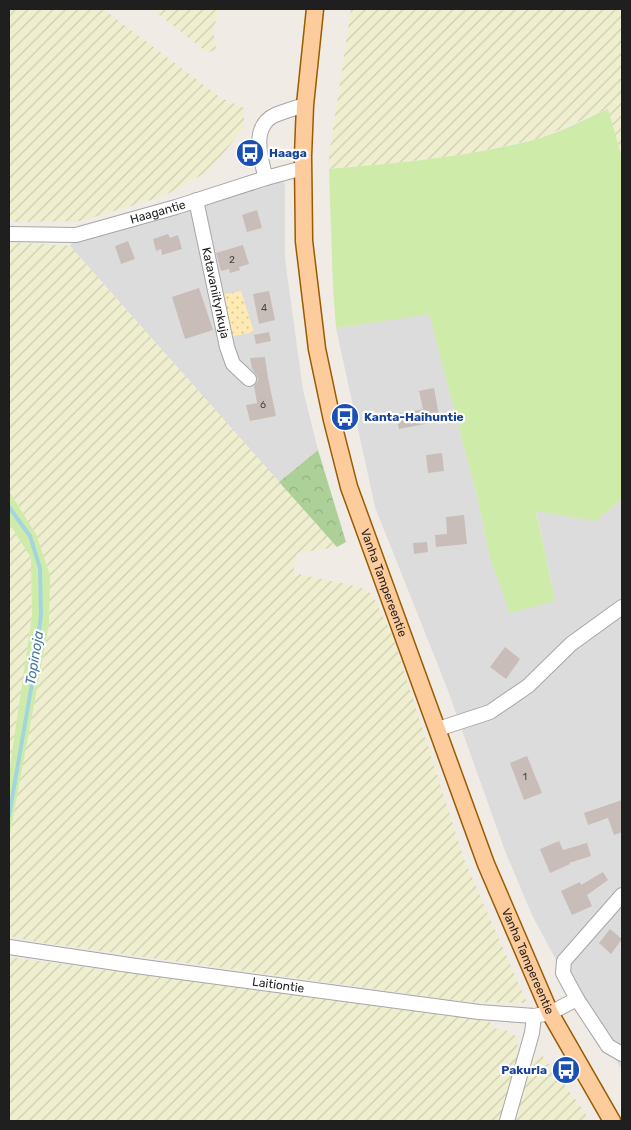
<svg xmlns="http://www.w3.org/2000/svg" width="631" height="1130" viewBox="0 0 631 1130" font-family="Rubik,sans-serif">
	<defs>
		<pattern id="farmland-furrows" width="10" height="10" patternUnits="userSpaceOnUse" patternTransform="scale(1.25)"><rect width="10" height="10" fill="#efefd0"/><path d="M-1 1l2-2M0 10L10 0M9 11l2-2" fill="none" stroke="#ccccb2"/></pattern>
		<pattern id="forest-crowns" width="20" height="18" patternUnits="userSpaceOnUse" patternTransform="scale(1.25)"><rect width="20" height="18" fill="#add099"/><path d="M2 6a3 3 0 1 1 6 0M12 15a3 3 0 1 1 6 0" fill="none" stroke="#94b283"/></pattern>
		<pattern id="sand-dots" width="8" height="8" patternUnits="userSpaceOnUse" patternTransform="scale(1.25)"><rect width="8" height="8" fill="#ffeab3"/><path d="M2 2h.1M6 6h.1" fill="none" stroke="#dac89a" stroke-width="1.8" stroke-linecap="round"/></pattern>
	</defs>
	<rect width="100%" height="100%" fill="#f0ebe5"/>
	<path fill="#dddcdc" d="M 266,178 L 285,183 L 285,259 L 303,390 L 318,450 L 279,482 L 70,246 L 76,235 Z
		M 429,313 L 478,500 L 490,558 L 555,601 L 536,510 L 596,521 L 622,499 L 622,1070 L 577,999 L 532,915 L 505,851 L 447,688 L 375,507 L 336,328 Z"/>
	<path fill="url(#farmland-furrows)" d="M 9,9 L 103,9 L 221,98 L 244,108 L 244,127 L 210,170 L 164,196 L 81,221 L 9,222 Z
		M 152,9 L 220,9 L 214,26 L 214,39 L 216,49 L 208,53 Z
		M 351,9 L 622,9 L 622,158 L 607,109 L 538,139 L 467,154 L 396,163 L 329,169 L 329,156 Z
		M 9,242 L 70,246 L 337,547 L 297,553 L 293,573 L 360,587 L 372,594 L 393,637 L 464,859 L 527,1003 L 468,1002 L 37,942 L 9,936 L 9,839 L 49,624 L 50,575 L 36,534 L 9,491 Z
		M 9,523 L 31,558 L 32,616 L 9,773 Z
		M 9,957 L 490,1021 L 492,1028 L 509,1031 L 518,1038 L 516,1067 L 501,1121 L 9,1121 Z
		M 541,1054 L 579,1104 L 590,1121 L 514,1121 L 530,1064 Z"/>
	<path fill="#ceebaa" d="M 608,109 L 622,158 L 622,499 L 596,521 L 536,511 L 555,601 L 510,613 L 490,558 L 478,500 L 429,314 L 336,328 L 333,288 L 329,169 C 399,163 470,157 537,139 C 562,132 585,119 608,109 Z
		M 9,491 L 36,534 L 50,575 L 49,624 L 9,839 L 9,773 L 32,616 L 31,558 L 9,523 Z"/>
	<path fill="url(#forest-crowns)" d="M 318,450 L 346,542 L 337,547 L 279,482 Z"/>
	<path fill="url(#sand-dots)" d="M 241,291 L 254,332 L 230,337 L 220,295 Z"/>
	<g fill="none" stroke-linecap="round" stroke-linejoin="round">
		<path stroke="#a4d5de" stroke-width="4" d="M 9,507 L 30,536 L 40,568 L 41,614 L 35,666 L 9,816"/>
	</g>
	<path fill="#c8bdb8" d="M 257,210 L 262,228 L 247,232 L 242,215 Z
		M 168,234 L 170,238 L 178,235 L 182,249 L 162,255 L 161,249 L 156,251 L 153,239 Z
		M 128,241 L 135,259 L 121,264 L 115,246 Z
		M 243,245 L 249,264 L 239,267 L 240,270 L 230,273 L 229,269 L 221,271 L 216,253 Z
		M 199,288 L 213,330 L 185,339 L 172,297 Z
		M 269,291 L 275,320 L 259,324 L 253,294 Z
		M 269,332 L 271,341 L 256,344 L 254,335 Z
		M 265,357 L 268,378 L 276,416 L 250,421 L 246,405 L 257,403 L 254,386 L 258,380 L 257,376 L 252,369 L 250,358 Z
		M 434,388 L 440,421 L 399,429 L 396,415 L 423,409 L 419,391 Z
		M 442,453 L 444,471 L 428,473 L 426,455 Z
		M 464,515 L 467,544 L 436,547 L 435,535 L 447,534 L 446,517 Z
		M 427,542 L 428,552 L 414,554 L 413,543 Z
		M 505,647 L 520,659 L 506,679 L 490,667 Z
		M 527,756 L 542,793 L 524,800 L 510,763 Z
		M 622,800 L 622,832 L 614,835 L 608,818 L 588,825 L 584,813 Z
		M 559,841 L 563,850 L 587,843 L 591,856 L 569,863 L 570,864 L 550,873 L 540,849 Z
		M 603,872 L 608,880 L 587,895 L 592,906 L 572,915 L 561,891 L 580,882 L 581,885 Z
		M 610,929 L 622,939 L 611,954 L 599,943 Z"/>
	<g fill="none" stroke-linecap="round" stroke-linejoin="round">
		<defs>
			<g id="minor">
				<path d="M 266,178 C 260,158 251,126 275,115 C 285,111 295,108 305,105"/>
				<path id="s1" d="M 196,200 L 227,347 L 233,364 L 249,379"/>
				<path id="s2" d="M 9,234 L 76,235 L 176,207 L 266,178 L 303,168"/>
				<path d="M 438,729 L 490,712 L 528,686 L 571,644 L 622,607"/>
				<path d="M 622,895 L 564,961 L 563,973 L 577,999 L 608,1046 L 622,1054"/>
				<path id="s3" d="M 9,947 L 136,966 L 479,1012 L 534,1016 L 550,1013 L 577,999"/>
				<path d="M 507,1121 L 532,1033 L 534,1016"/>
			</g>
			<g id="major">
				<path id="s4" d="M 315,9 L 305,105 L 303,156 L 304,241 L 317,349 L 332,420 L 349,487 L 486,864 L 550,1013 L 612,1121"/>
			</g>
		</defs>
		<use href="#minor" stroke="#a6a6a6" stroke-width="16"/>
		<use href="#major" stroke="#995c00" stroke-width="19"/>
		<use href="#minor" stroke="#fff" stroke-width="14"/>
		<use href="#major" stroke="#fdcc9c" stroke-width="16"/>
	</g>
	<defs>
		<symbol id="bus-disc" viewBox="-11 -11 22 22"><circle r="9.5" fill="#1a4fb4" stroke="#fff"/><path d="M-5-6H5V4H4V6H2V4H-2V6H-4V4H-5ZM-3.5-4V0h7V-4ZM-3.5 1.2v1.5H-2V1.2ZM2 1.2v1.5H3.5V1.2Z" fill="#fff"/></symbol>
	</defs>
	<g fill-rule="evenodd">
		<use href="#bus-disc" x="234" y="137" width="32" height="32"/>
		<use href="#bus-disc" x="329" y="401" width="32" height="32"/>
		<use href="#bus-disc" x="550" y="1054" width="32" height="32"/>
	</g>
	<g text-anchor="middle" stroke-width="4.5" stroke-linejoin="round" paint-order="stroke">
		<g font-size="10" fill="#494645">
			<text x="232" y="263">2</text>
			<text x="264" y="311">4</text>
			<text x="263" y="408">6</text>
			<text x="525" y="780">1</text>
		</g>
		<g font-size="12" font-weight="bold" fill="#164399" stroke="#fff" text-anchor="start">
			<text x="269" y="157">Haaga</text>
			<text x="364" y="421">Kanta-Haihuntie</text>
			<text x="547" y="1074" text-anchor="end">Pakurla</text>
		</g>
		<g font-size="12" fill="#1f1f1f" stroke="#fff">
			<text dy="4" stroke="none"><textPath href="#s2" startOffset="152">Haagantie</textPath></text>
			<text dy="4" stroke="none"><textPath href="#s1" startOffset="95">Katavaniitynkuja</textPath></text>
			<text dy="4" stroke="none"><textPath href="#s4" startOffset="585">Vanha Tampereentie</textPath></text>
			<text dy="4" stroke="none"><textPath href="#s4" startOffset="990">Vanha Tampereentie</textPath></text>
			<text dy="4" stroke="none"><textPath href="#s3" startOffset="272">Laitiontie</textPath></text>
		</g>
		<g font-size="14" font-style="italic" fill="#4378a0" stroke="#fff">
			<text transform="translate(34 658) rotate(-81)" y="5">Topinoja</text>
		</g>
	</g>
	<rect width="631" height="1130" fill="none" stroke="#1f1f1f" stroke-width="20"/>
</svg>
